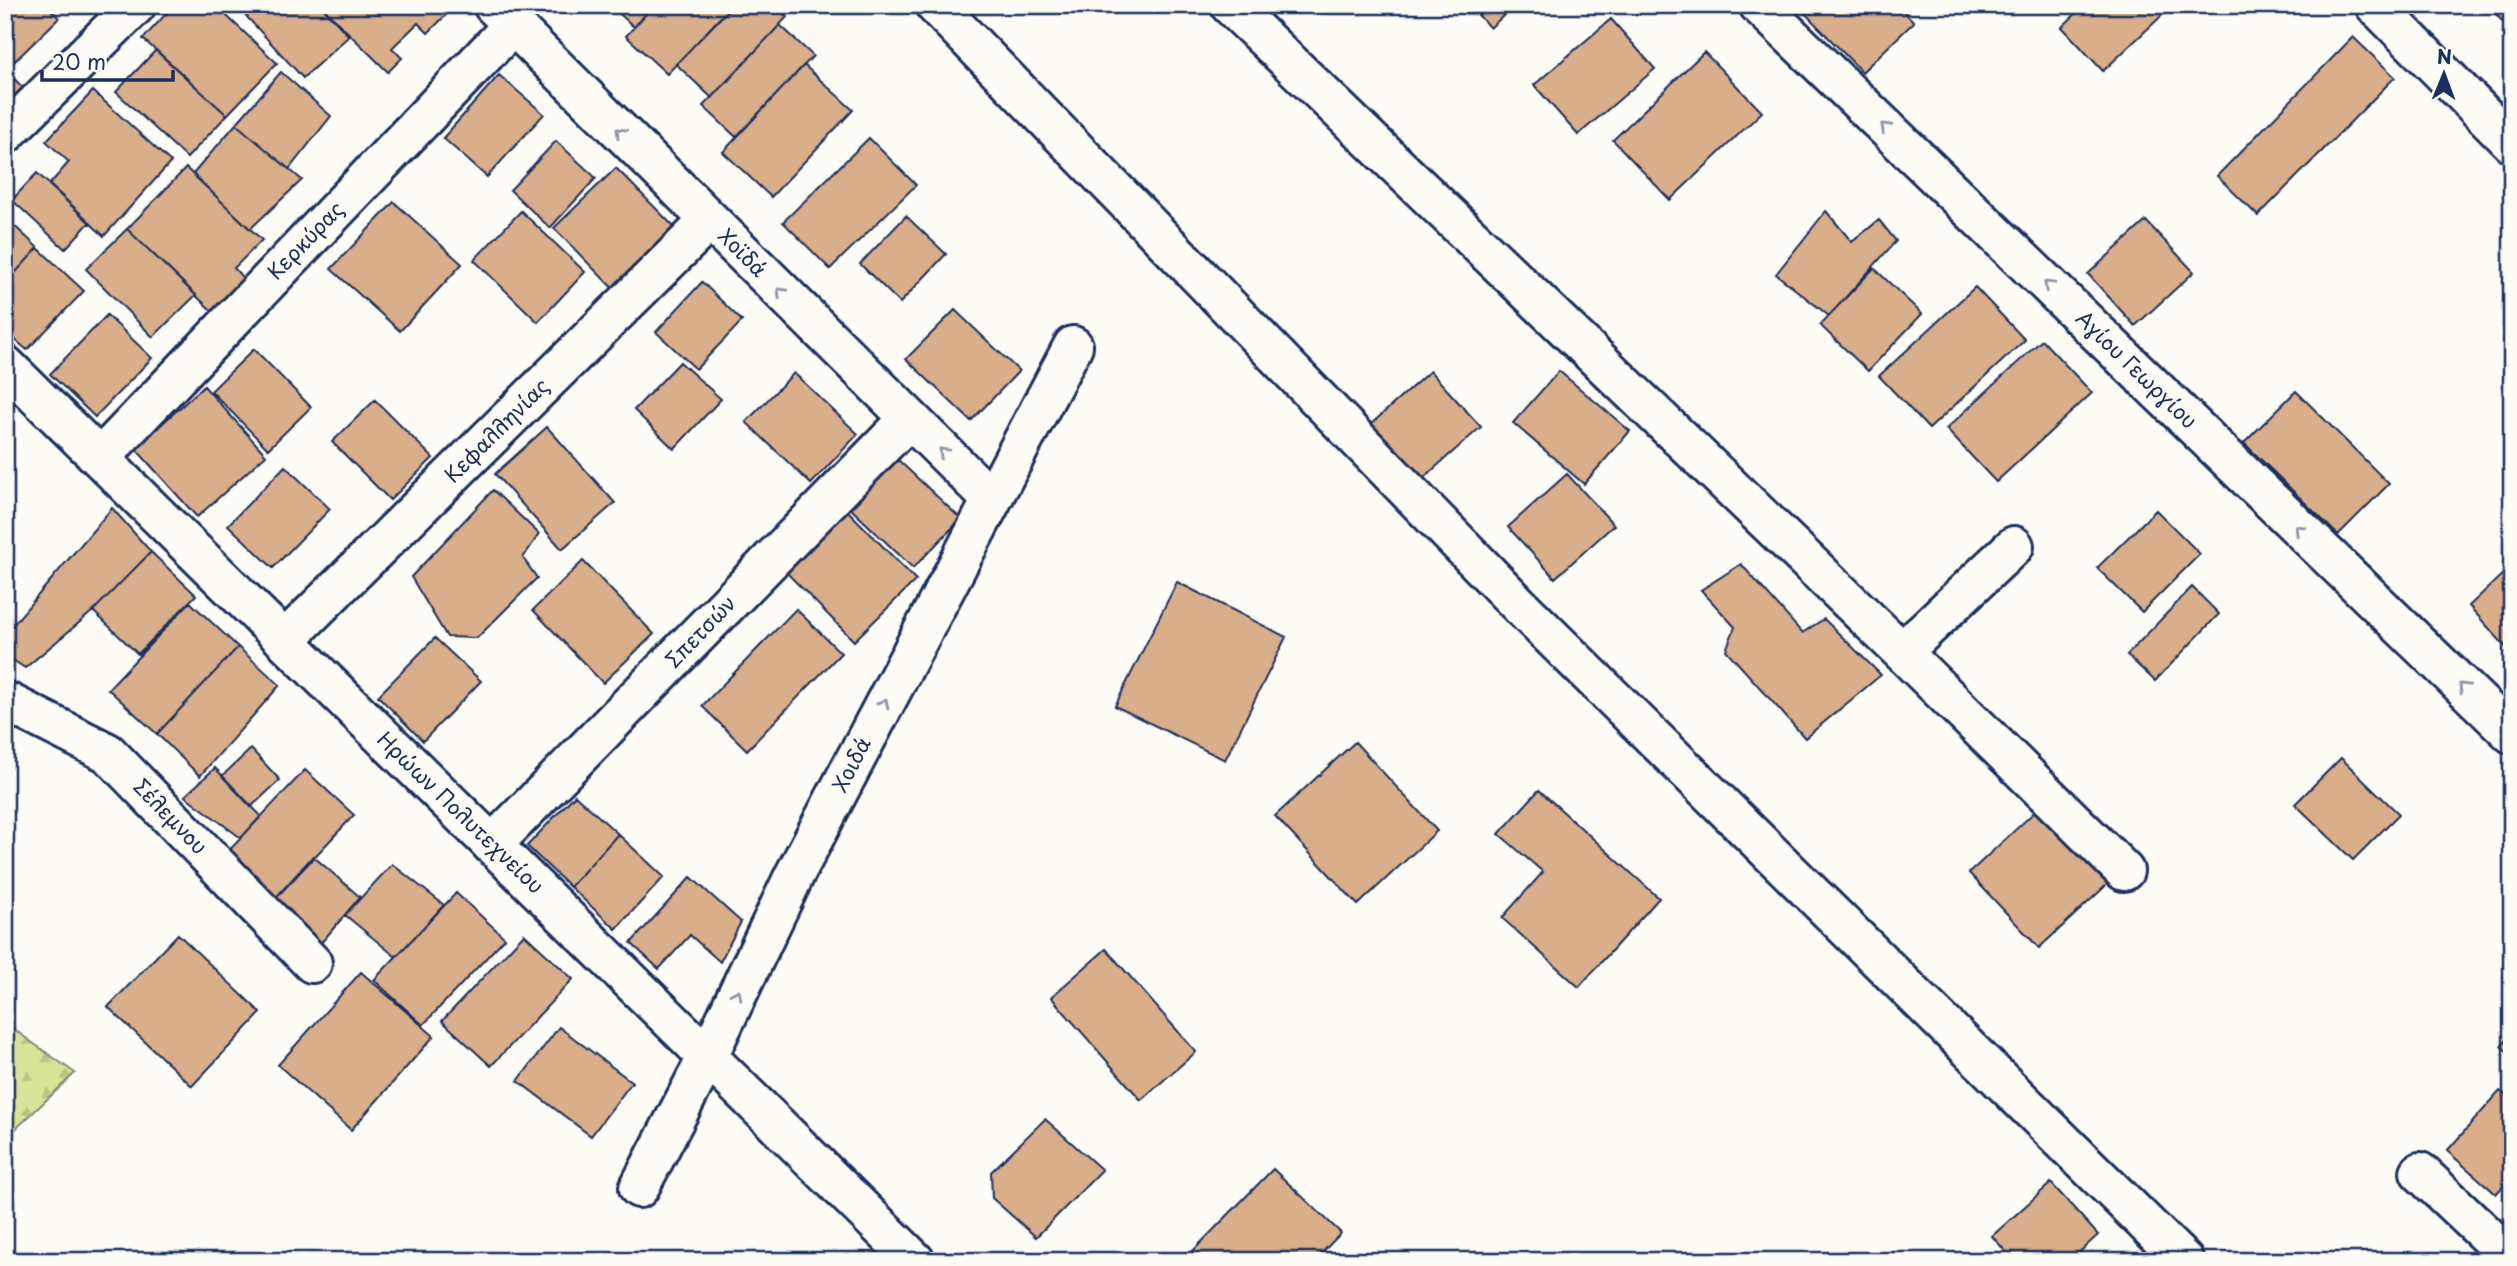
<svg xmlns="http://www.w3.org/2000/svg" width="2517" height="1266" viewBox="0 0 2517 1266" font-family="'Playpen Sans',sans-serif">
	<defs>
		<pattern id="forest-firs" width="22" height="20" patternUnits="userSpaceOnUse" patternTransform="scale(1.75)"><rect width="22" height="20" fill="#d8e597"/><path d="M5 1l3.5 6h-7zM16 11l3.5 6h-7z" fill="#b9c585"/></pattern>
	</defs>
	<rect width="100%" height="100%" fill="#fdfcf7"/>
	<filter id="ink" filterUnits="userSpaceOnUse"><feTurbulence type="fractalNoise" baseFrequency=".0143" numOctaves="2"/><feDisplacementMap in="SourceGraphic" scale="14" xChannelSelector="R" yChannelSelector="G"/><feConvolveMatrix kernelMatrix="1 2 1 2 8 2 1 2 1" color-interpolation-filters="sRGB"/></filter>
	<g filter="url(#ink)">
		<path fill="url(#forest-firs)" stroke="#7a8a7a" stroke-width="2" d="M 5,1023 L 75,1073 L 5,1139 Z"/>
		<path fill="#d9ae8a" stroke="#1b2f5e" stroke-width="2" d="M 5,5 L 46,5 L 59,18 L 15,61 L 5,51 Z
			M 174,5 L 215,5 L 277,63 L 227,115 L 143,39 Z
			M 236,5 L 320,5 L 349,36 L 303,78 Z
			M 320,5 L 441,5 L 448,13 L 428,33 L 418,23 L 392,48 L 402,58 L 388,72 Z
			M 610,5 L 654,5 L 634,27 Z
			M 654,5 L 732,5 L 667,74 L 626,36 Z
			M 733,5 L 775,5 L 787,17 L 712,98 L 676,64 Z
			M 1469,5 L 1515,5 L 1490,28 Z
			M 1797,5 L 1898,5 L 1914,22 L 1862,72 Z
			M 2085,5 L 2173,5 L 2103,71 L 2062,27 Z
			M 2488,5 L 2512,5 L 2512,14 L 2503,22 Z
			M 1611,19 L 1655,69 L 1578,135 L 1534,85 Z
			M 780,25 L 813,56 L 736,137 L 703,106 Z
			M 2353,37 L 2395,77 L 2258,216 L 2217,176 Z
			M 156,50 L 227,115 L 187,158 L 116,92 Z
			M 1704,52 L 1762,112 L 1670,200 L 1613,140 Z
			M 804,65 L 853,110 L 771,197 L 723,152 Z
			M 5,69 L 23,88 L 5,105 Z
			M 281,72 L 331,116 L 289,169 L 236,124 Z
			M 499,75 L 544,114 L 487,177 L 443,138 Z
			M 93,91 L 171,162 L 104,236 L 49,185 L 69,162 L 46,141 Z
			M 236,124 L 302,180 L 250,229 L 193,174 Z
			M 869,138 L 916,185 L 830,269 L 783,222 Z
			M 556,141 L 596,178 L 550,228 L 510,190 Z
			M 186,168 L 262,240 L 234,268 L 244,279 L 213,312 L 127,229 Z
			M 616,168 L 686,239 L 624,300 L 554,228 Z
			M 37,173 L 90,222 L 65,249 L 12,200 Z
			M 394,202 L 462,264 L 400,331 L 331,269 Z
			M 521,211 L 585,272 L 538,322 L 474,260 Z
			M 1826,211 L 1852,242 L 1879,220 L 1896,241 L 1829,316 L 1776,274 Z
			M 906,216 L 946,254 L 900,303 L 860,264 Z
			M 5,217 L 38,248 L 5,284 Z
			M 2146,221 L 2194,272 L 2135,326 L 2088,274 Z
			M 127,229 L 196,295 L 153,337 L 86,269 Z
			M 38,248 L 84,291 L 27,350 L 5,331 L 5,284 Z
			M 1874,268 L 1922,314 L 1868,371 L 1820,325 Z
			M 702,282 L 742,321 L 696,369 L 656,332 Z
			M 1975,287 L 2025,340 L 1929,429 L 1879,376 Z
			M 955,310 L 1019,371 L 971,421 L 906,359 Z
			M 107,315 L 152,358 L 95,417 L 50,374 Z
			M 2042,340 L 2092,393 L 1996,482 L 1946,429 Z
			M 254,349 L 311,407 L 268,449 L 211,391 Z
			M 680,362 L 721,399 L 674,449 L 634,410 Z
			M 1430,371 L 1481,427 L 1420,481 L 1370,425 Z
			M 1559,371 L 1630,431 L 1584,484 L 1513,423 Z
			M 794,373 L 858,434 L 811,484 L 746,422 Z
			M 204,386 L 266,455 L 197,517 L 135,448 Z
			M 2296,391 L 2389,484 L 2338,535 L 2244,443 Z
			M 375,400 L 433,458 L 390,500 L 332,442 Z
			M 547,427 L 615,503 L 562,549 L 495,474 Z
			M 896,458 L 961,519 L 913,568 L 849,507 Z
			M 285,466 L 330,509 L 273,568 L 228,525 Z
			M 1567,474 L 1614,525 L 1555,578 L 1508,527 Z
			M 493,490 L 539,534 L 523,558 L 537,578 L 477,638 L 447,637 L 411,577 Z
			M 112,508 L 151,552 L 93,611 L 25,668 L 5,655 L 5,634 Z
			M 845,508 L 916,580 L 854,641 L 783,569 Z
			M 2156,510 L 2200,554 L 2142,612 L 2097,568 Z
			M 151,552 L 196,595 L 138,654 L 93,611 Z
			M 583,561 L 654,634 L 603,683 L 533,610 Z
			M 1741,564 L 1802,633 L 1824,619 L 1881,675 L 1805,738 L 1726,650 L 1735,627 L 1701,590 Z
			M 2512,565 L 2512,654 L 2469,606 Z
			M 1177,582 L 1286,637 L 1225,760 L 1115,706 Z
			M 2192,587 L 2219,614 L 2155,681 L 2127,655 Z
			M 190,602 L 238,647 L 157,734 L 108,689 Z
			M 796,609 L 841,653 L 747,750 L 702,706 Z
			M 435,638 L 481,681 L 423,741 L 378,696 Z
			M 238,647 L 280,685 L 200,776 L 157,734 Z
			M 1355,742 L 1437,831 L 1358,905 L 1275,816 Z
			M 251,749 L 280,780 L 251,807 L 222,776 Z
			M 2341,758 L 2399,814 L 2353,860 L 2295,804 Z
			M 215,768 L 261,816 L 241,838 L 185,796 Z
			M 305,770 L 354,815 L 272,902 L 223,857 Z
			M 1539,790 L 1659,898 L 1579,987 L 1502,918 L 1543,872 L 1499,834 Z
			M 575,795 L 618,834 L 570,887 L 527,846 Z
			M 2042,805 L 2112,880 L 2039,948 L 1969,873 Z
			M 618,834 L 664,877 L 616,929 L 570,887 Z
			M 313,856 L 360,897 L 321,943 L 272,902 Z
			M 392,864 L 444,905 L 396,957 L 345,915 Z
			M 691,877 L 741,922 L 720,962 L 690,935 L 659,969 L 631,943 Z
			M 456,893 L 505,938 L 423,1025 L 374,980 Z
			M 178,934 L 261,1013 L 192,1086 L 108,1007 Z
			M 524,934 L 573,979 L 491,1066 L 442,1021 Z
			M 1106,949 L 1196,1052 L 1141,1100 L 1051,997 Z
			M 361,972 L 434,1036 L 351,1130 L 278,1065 Z
			M 559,1027 L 632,1082 L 591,1136 L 518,1081 Z
			M 2512,1033 L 2512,1056 L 2501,1046 Z
			M 2500,1091 L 2512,1100 L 2512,1176 L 2496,1194 L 2447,1151 Z
			M 1045,1119 L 1102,1170 L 1036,1237 L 992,1198 L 991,1172 Z
			M 1273,1169 L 1341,1233 L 1314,1261 L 1183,1261 Z
			M 2051,1183 L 2098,1235 L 2070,1261 L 2014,1261 L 1992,1236 Z
			M 468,1253 L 476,1261 L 460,1261 Z
			M 1369,1253 L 1378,1261 L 1361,1261 Z"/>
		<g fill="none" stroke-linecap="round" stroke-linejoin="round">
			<defs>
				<path id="street" d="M 493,5 L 992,500
					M 935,5 L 1520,606 L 2184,1261
					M 1230,5 L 1902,652 L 2124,871
					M 1759,5 L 2512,734
					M 2375,5 L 2512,143
					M 5,134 L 136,5
					M 100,458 L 513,25
					M 285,640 L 709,221
					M 1902,652 L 2014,546
					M 5,701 L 108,753 L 312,963
					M 492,845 L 909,419
					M 2420,1172 L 2512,1259
					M 639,1188 L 708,1056 L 794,876 L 1073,346"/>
				<path id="secondary" d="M 5,365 L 915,1261"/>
			</defs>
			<use href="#street" stroke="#1b2f5e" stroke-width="44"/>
			<use href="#secondary" stroke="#1b2f5e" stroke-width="44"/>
			<use href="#street" stroke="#fdfcf7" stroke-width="38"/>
			<use href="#secondary" stroke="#fdfcf7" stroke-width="38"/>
		</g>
		<defs><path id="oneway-chevron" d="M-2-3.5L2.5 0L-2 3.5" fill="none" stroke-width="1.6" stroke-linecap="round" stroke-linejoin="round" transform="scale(1.75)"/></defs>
		<g stroke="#8c96aa">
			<use href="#oneway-chevron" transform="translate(1885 127) rotate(-136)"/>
			<use href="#oneway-chevron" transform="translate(620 132) rotate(-135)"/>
			<use href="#oneway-chevron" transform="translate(2048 285) rotate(-136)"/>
			<use href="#oneway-chevron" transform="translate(781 292) rotate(-135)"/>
			<use href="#oneway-chevron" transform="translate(943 452) rotate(-135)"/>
			<use href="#oneway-chevron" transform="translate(2299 529) rotate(-136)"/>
			<use href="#oneway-chevron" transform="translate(2463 687) rotate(-136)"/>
			<use href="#oneway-chevron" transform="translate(884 703) rotate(-63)"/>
			<use href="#oneway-chevron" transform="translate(737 994) rotate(-64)"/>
		</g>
	</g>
	<g text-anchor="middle" stroke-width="5" stroke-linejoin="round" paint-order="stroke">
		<g font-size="21" fill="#1b2f5e" stroke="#fdfcf7">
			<text transform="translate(306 241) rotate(-46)" y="7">Κερκύρας</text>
			<text transform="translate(742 253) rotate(45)" y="7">Χοϊδά</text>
			<text transform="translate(2136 370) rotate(44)" y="7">Αγίου Γεωργίου</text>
			<text transform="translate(497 431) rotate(-45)" y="7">Κεφαλληνίας</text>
			<text transform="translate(701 632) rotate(-46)" y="7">Σπετσών</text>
			<text transform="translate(852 765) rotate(-63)" y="7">Χοιδά</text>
			<text transform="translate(460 813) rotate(44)" y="7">Ηρώων Πολυτεχνείου</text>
			<text transform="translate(170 817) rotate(46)" y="7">Σέλεμνου</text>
		</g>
	</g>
	<rect width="2517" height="1266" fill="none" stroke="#fdfcf7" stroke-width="28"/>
	<rect x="14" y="14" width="2489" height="1238" fill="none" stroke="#1b2f5e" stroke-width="2.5" filter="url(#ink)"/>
	<g transform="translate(2444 74) rotate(1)" stroke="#fdfcf7" stroke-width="5" paint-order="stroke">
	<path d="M0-5L12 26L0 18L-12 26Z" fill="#1b2f5e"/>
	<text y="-10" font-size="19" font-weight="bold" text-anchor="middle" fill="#1b2f5e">N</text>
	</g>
	<path d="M42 70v10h131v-10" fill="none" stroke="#1b2f5e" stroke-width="3.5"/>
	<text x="52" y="70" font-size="21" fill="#1b2f5e" stroke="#fdfcf7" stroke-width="5" paint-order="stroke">20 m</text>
</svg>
